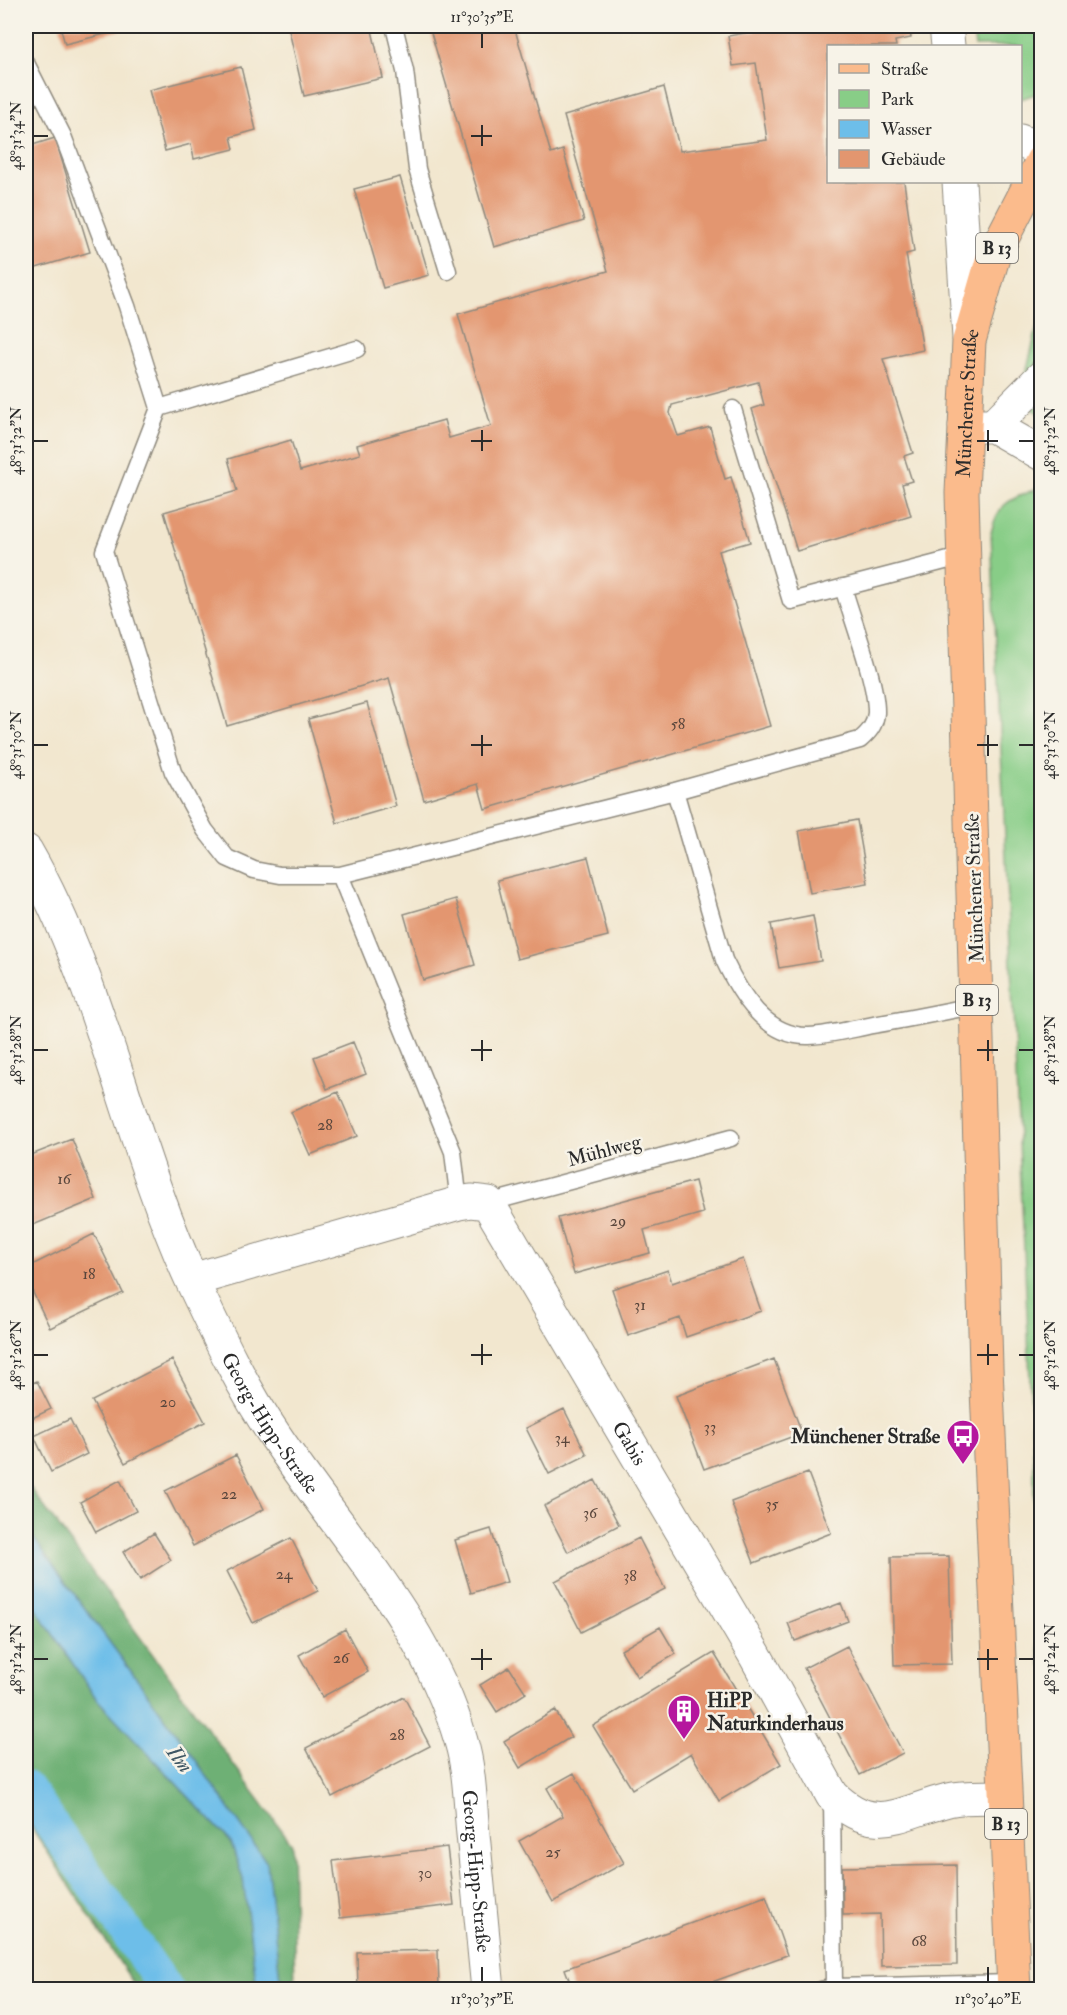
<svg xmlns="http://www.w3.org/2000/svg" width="1067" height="2015" viewBox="0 0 1067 2015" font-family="'IM FELL Double Pica',serif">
	<rect width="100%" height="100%" fill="#f7f3e8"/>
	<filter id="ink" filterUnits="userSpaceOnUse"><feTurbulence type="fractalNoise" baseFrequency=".0167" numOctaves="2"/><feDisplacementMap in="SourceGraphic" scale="12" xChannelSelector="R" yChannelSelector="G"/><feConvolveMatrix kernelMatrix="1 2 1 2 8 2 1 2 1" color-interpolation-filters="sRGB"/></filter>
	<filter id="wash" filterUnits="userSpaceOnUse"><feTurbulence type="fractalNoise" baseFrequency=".008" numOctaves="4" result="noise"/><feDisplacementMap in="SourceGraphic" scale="24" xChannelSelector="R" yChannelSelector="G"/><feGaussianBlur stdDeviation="1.35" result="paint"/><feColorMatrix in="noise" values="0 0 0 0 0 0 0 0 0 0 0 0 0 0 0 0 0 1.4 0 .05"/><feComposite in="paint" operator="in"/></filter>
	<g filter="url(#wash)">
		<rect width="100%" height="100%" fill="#f2e7cf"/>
		<path fill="#88cd87" stroke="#5a7c59" stroke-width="1.5" d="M 972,26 L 1041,26 L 1041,92 L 1021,99 L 1020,46 L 975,46 Z
			M 1041,312 L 1041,415 L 1019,401 Z
			M 1041,487 L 1041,1666 L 1035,1598 L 1034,1466 L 991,533 C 998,500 1013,499 1041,487 Z"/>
		<path fill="#6eb074" stroke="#4c6e50" stroke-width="1.5" d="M 26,1482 L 292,1844 L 295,1989 L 281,1989 L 267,1863 L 190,1752 L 26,1528 Z
			M 26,1594 L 96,1698 L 231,1842 L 243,1879 L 257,1989 L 137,1989 L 26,1819 Z"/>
		<path fill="#6dbee9" stroke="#4c748a" stroke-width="1.5" d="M 26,1528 L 190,1752 L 267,1863 L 281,1989 L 257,1989 L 243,1879 L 231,1842 L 96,1698 L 26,1594 Z"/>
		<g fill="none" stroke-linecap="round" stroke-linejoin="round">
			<path stroke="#6dbee9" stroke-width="34" d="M 26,1788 L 167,1990"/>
		</g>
		<g id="blocks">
			<path fill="#e3966f" d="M 60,26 L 137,26 L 65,44 Z
				M 288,26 L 371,26 L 383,78 L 304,96 Z
				M 429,26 L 514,26 L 551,154 L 563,150 L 584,221 L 494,247 Z
				M 755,26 L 909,26 L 911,38 L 895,41 L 896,46 L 828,46 L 828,182 L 904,182 L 914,252 L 906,254 L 923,350 L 883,359 L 913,453 L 904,456 L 912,481 L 902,484 L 911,516 L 797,551 L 752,409 L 764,405 L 758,382 L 672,405 L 670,413 L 678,436 L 710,427 L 725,479 L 731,477 L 750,542 L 719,551 L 770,726 L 485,809 L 478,784 L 424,800 L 389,678 L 227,726 L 164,512 L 237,491 L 228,459 L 291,440 L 300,471 L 360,454 L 357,445 L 444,420 L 449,438 L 491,426 L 458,314 L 608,271 L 564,116 L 664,87 L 680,151 L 767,140 L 756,63 L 733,66 L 728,36 L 756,31 Z
				M 241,67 L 256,130 L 231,137 L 234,149 L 194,159 L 191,144 L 165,151 L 149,90 Z
				M 55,138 L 90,252 L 26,271 L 26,147 Z
				M 400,177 L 429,275 L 383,288 L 354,189 Z
				M 367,703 L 396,806 L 337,823 L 308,719 Z
				M 857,820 L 868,883 L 810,893 L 799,831 Z
				M 588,857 L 608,936 L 517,959 L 497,880 Z
				M 456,899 L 475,965 L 423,980 L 404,914 Z
				M 813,916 L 821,961 L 779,968 L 771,924 Z
				M 353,1042 L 366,1074 L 327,1089 L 314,1057 Z
				M 338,1092 L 357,1136 L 310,1155 L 291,1112 Z
				M 72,1139 L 96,1199 L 26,1228 L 26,1157 Z
				M 695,1181 L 703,1213 L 644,1230 L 650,1253 L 574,1274 L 558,1218 Z
				M 94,1234 L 123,1293 L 50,1328 L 26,1278 L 26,1268 Z
				M 743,1259 L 761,1311 L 686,1337 L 680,1318 L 628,1336 L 612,1289 L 668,1270 L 672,1283 Z
				M 774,1359 L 802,1433 L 704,1469 L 676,1396 Z
				M 172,1360 L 205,1422 L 125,1463 L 92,1401 Z
				M 37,1381 L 51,1409 L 26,1421 L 26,1386 Z
				M 564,1409 L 587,1455 L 549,1474 L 526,1428 Z
				M 70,1419 L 87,1454 L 51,1472 L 34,1436 Z
				M 236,1455 L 264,1509 L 193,1546 L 165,1491 Z
				M 808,1473 L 831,1533 L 754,1563 L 731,1502 Z
				M 120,1480 L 136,1511 L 96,1532 L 80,1502 Z
				M 595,1480 L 619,1525 L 568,1552 L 544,1506 Z
				M 491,1529 L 507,1582 L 471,1593 L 455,1540 Z
				M 154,1533 L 171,1560 L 140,1580 L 123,1552 Z
				M 291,1538 L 318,1591 L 253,1623 L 227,1571 Z
				M 639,1538 L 665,1589 L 581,1632 L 555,1581 Z
				M 949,1556 L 952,1664 L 894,1665 L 891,1557 Z
				M 841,1603 L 848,1621 L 795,1641 L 788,1623 Z
				M 660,1627 L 676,1654 L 637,1677 L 621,1650 Z
				M 345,1629 L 368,1672 L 322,1697 L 299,1655 Z
				M 847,1646 L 903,1753 L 860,1775 L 804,1668 Z
				M 714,1653 L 781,1764 L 719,1801 L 691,1753 L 632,1789 L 593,1726 Z
				M 509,1667 L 526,1693 L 497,1712 L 480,1685 Z
				M 404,1697 L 430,1746 L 332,1797 L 306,1748 Z
				M 555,1710 L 571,1737 L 520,1768 L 504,1741 Z
				M 574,1773 L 624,1863 L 553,1902 L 519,1841 L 563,1816 L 547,1788 Z
				M 447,1847 L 454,1905 L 340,1918 L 333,1861 Z
				M 956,1865 L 957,1965 L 881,1966 L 880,1914 L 843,1915 L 842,1867 Z
				M 766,1896 L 787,1955 L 690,1990 L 573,1990 L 565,1969 Z
				M 438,1950 L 439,1990 L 358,1990 L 357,1952 Z"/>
		</g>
	</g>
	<g filter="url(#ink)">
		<use href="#blocks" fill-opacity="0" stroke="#8e897d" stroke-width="1.5"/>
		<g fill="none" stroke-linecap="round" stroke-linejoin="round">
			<defs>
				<path id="service" d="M 394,26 L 405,71 L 417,169 L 448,271
					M 26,63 L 63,136 L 127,306 L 159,408 L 104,551 L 173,772 L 205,830 L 227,858 L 254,870 L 280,875 L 340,875 L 675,791 L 860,740 C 868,733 875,726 876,713 C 877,683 852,619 843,587
					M 159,408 L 357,349
					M 733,409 L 791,601 L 964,556
					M 675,791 L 724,960 C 740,994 766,1037 809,1036 C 830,1035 852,1029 873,1025 C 908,1019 943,1012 977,1005
					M 340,875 L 453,1152 L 459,1203
					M 488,1203 L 731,1138
					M 832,1795 L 834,1987
					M 821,1990 L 834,1987 L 1014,1983"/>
				<g id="minor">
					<path d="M 965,426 L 993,426 L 1042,454"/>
					<path d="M 993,426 L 1042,377"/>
					<path id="s1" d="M 26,851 C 103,985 128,1143 193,1283 C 218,1336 243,1389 276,1437 C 342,1536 427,1623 461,1741 C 470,1771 470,1803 473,1834 C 478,1886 483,1938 488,1990"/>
					<path id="s2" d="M 192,1280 L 459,1203 L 471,1201 L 488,1203 L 755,1655 L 832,1795 C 875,1837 900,1812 948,1800 C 966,1796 986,1798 1004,1797"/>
				</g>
				<path id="tertiary" d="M 946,26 L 948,46
					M 1020,141 L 1042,150
					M 959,182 L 969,338"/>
				<g id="primary">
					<path id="s3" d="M 1014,1990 L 986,1368 L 962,493 L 969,341 L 994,254 L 1042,161"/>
				</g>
			</defs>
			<use href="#service" stroke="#8e897d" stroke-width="19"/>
			<use href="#minor" stroke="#8e897d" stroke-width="35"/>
			<use href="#tertiary" stroke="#8e897d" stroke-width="35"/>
			<use href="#primary" stroke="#8e897d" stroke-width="35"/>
			<use href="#service" stroke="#fff" stroke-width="16"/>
			<use href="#minor" stroke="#fff" stroke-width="33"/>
			<use href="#tertiary" stroke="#fff" stroke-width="33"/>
			<use href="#primary" stroke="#fbbb8c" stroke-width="33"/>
		</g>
	</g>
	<path fill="none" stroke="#2b2b2b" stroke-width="2" d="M 482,33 L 482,48M 482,125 L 482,146M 33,136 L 48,136M 471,136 L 492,136M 482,430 L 482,451M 988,430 L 988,451M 33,441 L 48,441M 471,441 L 492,441M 977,441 L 998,441M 1019,441 L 1034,441M 482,735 L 482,756M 988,735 L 988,756M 33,745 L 48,745M 471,745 L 492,745M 977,745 L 998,745M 1019,745 L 1034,745M 482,1040 L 482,1061M 988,1040 L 988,1061M 33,1050 L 48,1050M 471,1050 L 492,1050M 977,1050 L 998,1050M 1019,1050 L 1034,1050M 482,1344 L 482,1365M 988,1344 L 988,1365M 33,1355 L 48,1355M 471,1355 L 492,1355M 977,1355 L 998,1355M 1019,1355 L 1034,1355M 482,1649 L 482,1670M 988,1649 L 988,1670M 33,1659 L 48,1659M 471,1659 L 492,1659M 977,1659 L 998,1659M 1019,1659 L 1034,1659M 482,1967 L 482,1982M 988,1967 L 988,1982"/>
	<defs>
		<symbol id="bus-pin" viewBox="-11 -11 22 30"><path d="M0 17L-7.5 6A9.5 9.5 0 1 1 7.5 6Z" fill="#b5179e" stroke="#f7f3e8"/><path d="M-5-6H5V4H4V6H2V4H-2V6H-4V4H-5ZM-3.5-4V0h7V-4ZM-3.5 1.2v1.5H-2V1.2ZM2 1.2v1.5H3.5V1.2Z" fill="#fff"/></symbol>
		<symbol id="building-pin" viewBox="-11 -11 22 30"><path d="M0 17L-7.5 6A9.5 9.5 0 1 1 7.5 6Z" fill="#b5179e" stroke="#f7f3e8"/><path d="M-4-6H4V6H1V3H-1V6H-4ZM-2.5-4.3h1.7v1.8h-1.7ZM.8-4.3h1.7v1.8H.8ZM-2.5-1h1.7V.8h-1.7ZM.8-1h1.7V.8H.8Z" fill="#fff"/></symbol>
	</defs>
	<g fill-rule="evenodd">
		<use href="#bus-pin" x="944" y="1417" width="38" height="52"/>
		<use href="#building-pin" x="665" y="1692" width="38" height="52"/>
	</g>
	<g text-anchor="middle" stroke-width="5" stroke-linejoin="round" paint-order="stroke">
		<g font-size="16" fill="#59463c">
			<text x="678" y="729">58</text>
			<text x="325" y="1130">28</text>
			<text x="64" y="1184">16</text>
			<text x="618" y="1226">29</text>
			<text x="89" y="1279">18</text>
			<text x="640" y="1310">31</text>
			<text x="168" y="1407">20</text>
			<text x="710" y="1432">33</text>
			<text x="562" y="1443">34</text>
			<text x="229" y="1499">22</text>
			<text x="772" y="1509">35</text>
			<text x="590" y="1518">36</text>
			<text x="284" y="1579">24</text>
			<text x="630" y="1581">38</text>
			<text x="341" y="1663">26</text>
			<text x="397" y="1740">28</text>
			<text x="553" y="1857">25</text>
			<text x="425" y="1878">30</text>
			<text x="919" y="1946">68</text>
		</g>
		<g fill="#f7f3e8" stroke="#686764" stroke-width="1.5">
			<rect x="976" y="233" width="42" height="30" rx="4.5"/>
			<rect x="956" y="985" width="42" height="30" rx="4.5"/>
			<rect x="985" y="1809" width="42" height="30" rx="4.5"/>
		</g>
		<g font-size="18" font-weight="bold" fill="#2b2b2b">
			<text x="997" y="254">B 13</text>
			<text x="977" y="1006">B 13</text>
			<text x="1006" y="1830">B 13</text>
		</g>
		<g font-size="20" fill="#2b2b2b" stroke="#f7f3e8">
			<text dy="7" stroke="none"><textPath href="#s3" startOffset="1588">Münchener Straße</textPath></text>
			<text transform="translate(974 888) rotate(-92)" y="7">Münchener Straße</text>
			<text transform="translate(604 1150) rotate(-15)" y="7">Mühlweg</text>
			<text dy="7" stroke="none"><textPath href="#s1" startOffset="624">Georg-Hipp-Straße</textPath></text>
			<text dy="7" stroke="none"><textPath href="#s2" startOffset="586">Gabis</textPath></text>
			<text dy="7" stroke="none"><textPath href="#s1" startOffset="1128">Georg-Hipp-Straße</textPath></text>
		</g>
		<g font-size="20" font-weight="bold" fill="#2b2b2b" stroke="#f7f3e8" text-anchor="end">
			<text x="940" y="1443">Münchener Straße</text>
			<text x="707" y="1707" text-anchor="start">HiPP<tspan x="707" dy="23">Naturkinderhaus</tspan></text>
		</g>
		<g font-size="21" font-style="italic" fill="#3f5764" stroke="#f7f3e8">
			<text transform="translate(180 1759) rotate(53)" y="7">Ilm</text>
		</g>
	</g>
	<rect width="1067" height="2015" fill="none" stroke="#f7f3e8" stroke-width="66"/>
	<rect x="827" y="45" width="195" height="138" fill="#f7f3e8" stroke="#a5a39c" stroke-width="1.5"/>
	<rect x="839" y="64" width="30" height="9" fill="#fbbb8c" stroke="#a5a39c" stroke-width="1.5"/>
	<text x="881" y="75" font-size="18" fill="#2b2b2b">Straße</text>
	<rect x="839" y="90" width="30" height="18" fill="#88cd87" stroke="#a5a39c" stroke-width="1.5"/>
	<text x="881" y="105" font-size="18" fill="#2b2b2b">Park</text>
	<rect x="839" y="120" width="30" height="18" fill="#6dbee9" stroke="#a5a39c" stroke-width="1.5"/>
	<text x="881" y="135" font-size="18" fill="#2b2b2b">Wasser</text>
	<rect x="839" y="150" width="30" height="18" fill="#e3966f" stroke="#a5a39c" stroke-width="1.5"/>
	<text x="881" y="165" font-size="18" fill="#2b2b2b">Gebäude</text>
	<rect x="33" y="33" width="1001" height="1949" fill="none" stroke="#2b2b2b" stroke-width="2"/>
	<g font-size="15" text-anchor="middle" fill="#2b2b2b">
		<text x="482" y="22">11°30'35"E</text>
		<text transform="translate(16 136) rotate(-90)" y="5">48°31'34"N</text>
		<text transform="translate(16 441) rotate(-90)" y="5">48°31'32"N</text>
		<text transform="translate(1050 441) rotate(-90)" y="5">48°31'32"N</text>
		<text transform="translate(16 745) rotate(-90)" y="5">48°31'30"N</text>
		<text transform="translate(1050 745) rotate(-90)" y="5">48°31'30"N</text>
		<text transform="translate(16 1050) rotate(-90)" y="5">48°31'28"N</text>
		<text transform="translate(1050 1050) rotate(-90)" y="5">48°31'28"N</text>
		<text transform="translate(16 1355) rotate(-90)" y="5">48°31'26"N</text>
		<text transform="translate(1050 1355) rotate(-90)" y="5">48°31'26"N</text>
		<text transform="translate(16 1659) rotate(-90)" y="5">48°31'24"N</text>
		<text transform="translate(1050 1659) rotate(-90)" y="5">48°31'24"N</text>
		<text x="482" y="2004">11°30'35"E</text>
		<text x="988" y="2004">11°30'40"E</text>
	</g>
</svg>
